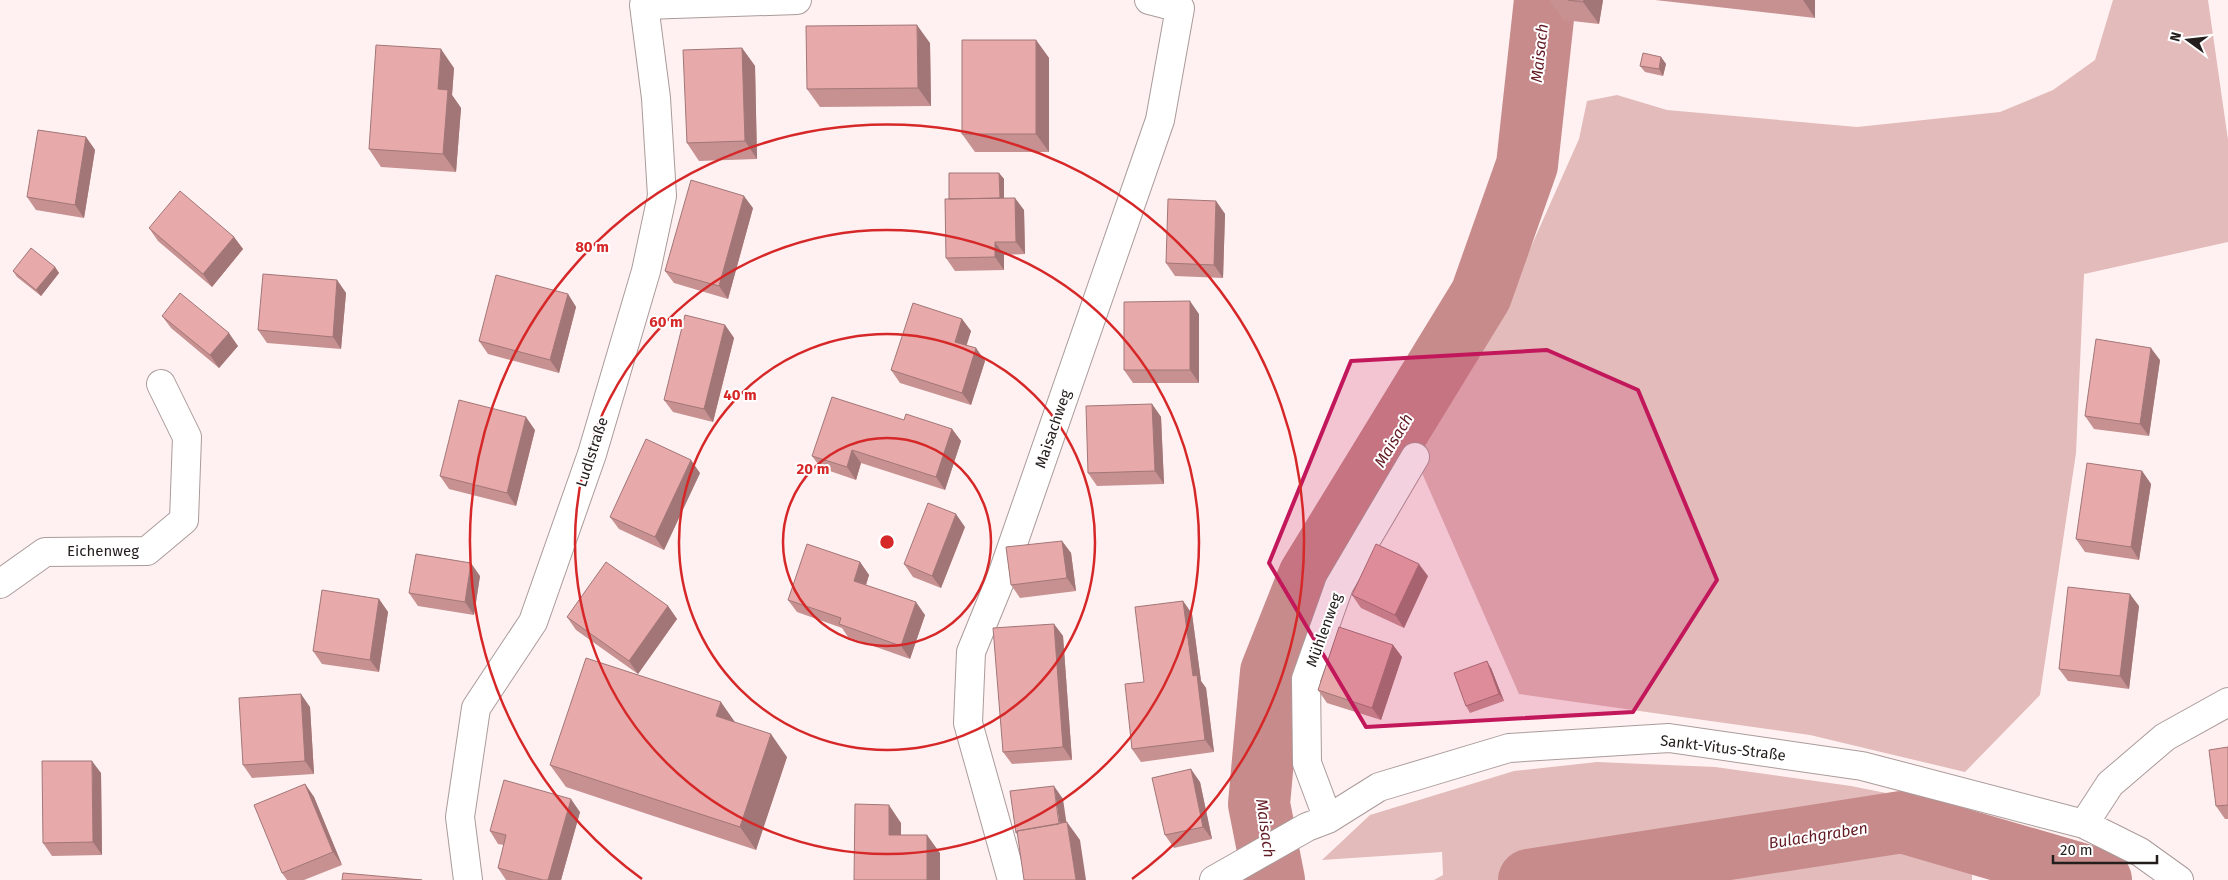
<svg xmlns="http://www.w3.org/2000/svg" width="2228" height="880" viewBox="0 0 2228 880" font-family="'Fira Sans',sans-serif">
	<rect width="100%" height="100%" fill="#fff1f1"/>
	<path fill="#e2bbba" d="M 2113,0 L 2208,0 L 2228,140 L 2228,242 L 2084,274 L 2076,453 L 2040,695 L 1965,772 L 1810,735 L 1519,694 L 1415,457 L 1502,312 L 1579,139 L 1587,101 L 1617,95 L 1667,110 L 1857,127 L 2000,112 L 2053,90 L 2095,60 Z
		M 1597,762 L 1715,767 L 1851,786 L 1971,810 L 1974,830 L 1972,880 L 1434,880 L 1443,875 L 1442,852 L 1322,860 L 1370,815 L 1514,771 Z"/>
	<g fill="none" stroke-linecap="round" stroke-linejoin="round">
		<path stroke="#c78b8b" stroke-width="62" d="M 1274,880 L 1259,804 L 1271,672 L 1309,576 L 1481,295 L 1527,165 L 1545,0
			M 1529,880 L 1902,822 L 2101,880"/>
		<defs>
			<path id="minor" d="M 0,584 L 45,552 L 147,551 L 184,520 L 187,437 L 161,384
				M 1328,819 L 1307,763 L 1306,679 L 1339,586 L 1415,457
				M 2084,824 L 2110,784 L 2165,737 L 2228,702
				M 468,880 L 460,817 L 476,708 L 533,622 L 592,454 L 646,271 L 662,196 L 656,98 L 644,5 L 797,0
				M 1012,880 L 968,723 L 971,652 L 1000,581 L 1160,120 L 1180,8 L 1149,0
				M 1214,880 L 1307,827 L 1328,819 L 1379,787 L 1509,748 L 1669,738 L 1862,766 L 2084,824 L 2140,852 L 2179,880"/>
		</defs>
		<use href="#minor" stroke="#ab9b9b" stroke-width="30"/>
		<use href="#minor" stroke="#fff" stroke-width="28"/>
	</g>
	<path fill="#c79192" d="M 1549,0 L 1603,0 L 1599,24 L 1564,20 Z
		M 1655,0 L 1815,0 L 1815,18 Z
		M 1036,40 L 1049,58 L 1049,152 L 975,152 L 962,134 Z
		M 930,43 L 931,106 L 820,107 L 807,89 Z
		M 742,48 L 755,66 L 757,159 L 699,161 L 687,143 Z
		M 1661,57 L 1666,64 L 1663,76 L 1645,72 L 1640,66 Z
		M 454,68 L 452,95 L 461,108 L 456,172 L 381,167 L 369,149 Z
		M 86,137 L 95,150 L 84,218 L 36,210 L 27,197 Z
		M 999,173 L 1004,179 L 1004,198 L 1024,210 L 1025,254 L 1004,255 L 1004,270 L 955,271 L 946,258 L 949,199 Z
		M 1216,201 L 1225,214 L 1223,278 L 1175,276 L 1166,263 Z
		M 753,208 L 728,299 L 674,283 L 665,271 Z
		M 149,228 L 234,237 L 243,249 L 212,287 L 158,241 Z
		M 55,267 L 59,273 L 41,296 L 17,277 L 13,271 Z
		M 337,280 L 346,293 L 341,349 L 267,343 L 258,330 Z
		M 568,294 L 576,307 L 559,373 L 488,354 L 479,341 Z
		M 1199,314 L 1199,383 L 1133,383 L 1124,370 Z
		M 162,316 L 238,346 L 219,368 L 171,328 Z
		M 962,319 L 971,331 L 966,345 L 976,348 L 985,361 L 971,405 L 900,383 L 891,370 Z
		M 725,325 L 734,338 L 713,422 L 673,412 L 664,400 Z
		M 2160,360 L 2149,436 L 2094,429 L 2085,416 Z
		M 1152,404 L 1161,417 L 1164,484 L 1097,486 L 1088,473 Z
		M 904,420 L 952,429 L 961,441 L 945,490 L 861,463 L 856,480 L 821,468 L 812,456 Z
		M 535,430 L 516,506 L 449,489 L 440,476 Z
		M 2142,471 L 2151,484 L 2139,560 L 2085,552 L 2076,539 Z
		M 700,473 L 664,550 L 619,529 L 610,517 Z
		M 965,527 L 941,588 L 913,577 L 904,564 Z
		M 1062,541 L 1071,553 L 1076,591 L 1020,598 L 1011,585 Z
		M 860,562 L 869,575 L 866,585 L 925,615 L 910,659 L 848,637 L 842,628 L 797,612 L 788,600 Z
		M 480,576 L 474,615 L 418,606 L 409,593 Z
		M 1428,576 L 1404,628 L 1361,608 L 1352,595 Z
		M 379,599 L 388,612 L 379,672 L 322,664 L 313,651 Z
		M 1183,601 L 1192,614 L 1201,681 L 1206,688 L 1214,752 L 1141,762 L 1132,749 L 1144,682 Z
		M 668,606 L 677,619 L 638,674 L 576,630 L 567,617 Z
		M 2139,606 L 2129,689 L 2068,681 L 2059,669 Z
		M 1054,624 L 1063,636 L 1072,760 L 1012,764 L 1003,752 Z
		M 1393,645 L 1402,657 L 1381,720 L 1327,703 L 1318,690 Z
		M 1491,668 L 1504,701 L 1470,713 L 1466,706 Z
		M 310,707 L 314,774 L 252,778 L 243,765 Z
		M 2228,747 L 2228,819 L 2225,819 L 2216,806 Z
		M 787,757 L 756,850 L 566,787 L 550,765 Z
		M 101,773 L 102,855 L 52,856 L 43,843 Z
		M 1200,782 L 1212,839 L 1174,848 L 1165,835 Z
		M 305,784 L 314,797 L 342,865 L 304,880 L 287,880 L 282,873 Z
		M 580,812 L 561,880 L 506,880 L 498,868 L 504,845 L 498,844 L 490,831 Z"/>
	<path fill="#a27677" d="M 1584,0 L 1603,0 L 1599,24 L 1583,2 Z
		M 1803,0 L 1815,0 L 1815,18 Z
		M 917,25 L 930,43 L 931,106 L 918,88 Z
		M 1036,40 L 1049,58 L 1049,152 L 1036,134 Z
		M 742,48 L 755,66 L 757,159 L 745,141 Z
		M 441,49 L 454,68 L 452,95 L 461,108 L 456,172 L 443,154 L 438,89 Z
		M 1661,57 L 1666,64 L 1663,76 L 1659,69 Z
		M 86,137 L 95,150 L 84,218 L 75,205 Z
		M 999,173 L 1004,179 L 1004,211 L 1000,204 Z
		M 744,196 L 753,208 L 728,299 L 719,286 Z
		M 1015,198 L 1024,210 L 1025,254 L 1016,242 Z
		M 1216,201 L 1225,214 L 1223,278 L 1214,265 Z
		M 234,237 L 243,249 L 212,287 L 203,274 Z
		M 995,242 L 1004,255 L 1004,270 L 995,257 Z
		M 55,267 L 59,273 L 41,296 L 36,290 Z
		M 337,280 L 346,293 L 341,349 L 333,337 Z
		M 568,294 L 576,307 L 559,373 L 550,360 Z
		M 1190,301 L 1199,314 L 1199,383 L 1190,370 Z
		M 962,319 L 971,331 L 964,354 L 955,342 Z
		M 725,325 L 734,338 L 713,422 L 704,409 Z
		M 229,333 L 238,346 L 219,368 L 210,355 Z
		M 976,348 L 985,361 L 971,405 L 962,393 Z
		M 2151,348 L 2160,360 L 2149,436 L 2140,424 Z
		M 1152,404 L 1161,417 L 1164,484 L 1155,471 Z
		M 526,417 L 535,430 L 516,506 L 507,493 Z
		M 952,429 L 961,441 L 945,490 L 936,477 Z
		M 852,450 L 861,463 L 856,480 L 847,467 Z
		M 691,460 L 700,473 L 664,550 L 655,537 Z
		M 2142,471 L 2151,484 L 2139,560 L 2131,547 Z
		M 956,514 L 965,527 L 941,588 L 932,576 Z
		M 1062,541 L 1071,553 L 1076,591 L 1067,578 Z
		M 860,562 L 869,575 L 863,594 L 854,581 Z
		M 471,563 L 480,576 L 474,615 L 465,602 Z
		M 1419,564 L 1428,576 L 1404,628 L 1395,615 Z
		M 2130,594 L 2139,606 L 2129,689 L 2120,676 Z
		M 379,599 L 388,612 L 379,672 L 370,660 Z
		M 1183,601 L 1192,614 L 1201,681 L 1206,688 L 1214,752 L 1205,740 L 1193,676 Z
		M 916,602 L 925,615 L 910,659 L 901,646 Z
		M 668,606 L 677,619 L 638,674 L 629,661 Z
		M 1054,624 L 1063,636 L 1072,760 L 1063,747 Z
		M 1393,645 L 1402,657 L 1381,720 L 1372,708 Z
		M 1487,661 L 1491,668 L 1504,701 L 1499,694 Z
		M 301,694 L 310,707 L 314,774 L 305,761 Z
		M 721,702 L 737,725 L 716,716 Z
		M 771,734 L 787,757 L 756,850 L 740,827 Z
		M 92,761 L 101,773 L 102,855 L 93,842 Z
		M 1191,769 L 1200,782 L 1212,839 L 1203,827 Z
		M 305,784 L 314,797 L 342,865 L 333,852 Z
		M 1054,786 L 1063,799 L 1069,840 L 1060,827 Z
		M 571,799 L 580,812 L 561,880 L 548,880 Z
		M 889,805 L 901,823 L 901,853 L 889,835 Z
		M 1067,822 L 1080,840 L 1086,880 L 1076,880 Z
		M 927,835 L 940,853 L 940,880 L 927,880 Z"/>
	<path fill="#e7a9aa" stroke="#a27677" d="M 1568,0 L 1584,0 L 1583,2 Z
		M 917,25 L 918,88 L 807,89 L 806,26 Z
		M 962,40 L 1036,40 L 1036,134 L 962,134 Z
		M 376,45 L 441,49 L 438,89 L 448,90 L 443,154 L 369,149 Z
		M 742,48 L 745,141 L 687,143 L 683,50 Z
		M 1643,53 L 1661,57 L 1659,69 L 1640,66 Z
		M 38,130 L 86,137 L 75,205 L 27,197 Z
		M 949,173 L 999,173 L 1000,198 L 949,199 Z
		M 691,180 L 744,196 L 719,286 L 665,271 Z
		M 180,191 L 234,237 L 203,274 L 149,228 Z
		M 1015,198 L 1016,242 L 995,242 L 995,257 L 946,258 L 945,199 Z
		M 1168,199 L 1216,201 L 1214,265 L 1166,263 Z
		M 31,248 L 55,267 L 36,290 L 13,271 Z
		M 263,274 L 337,280 L 333,337 L 258,330 Z
		M 496,275 L 568,294 L 550,360 L 479,341 Z
		M 180,293 L 229,333 L 210,355 L 162,316 Z
		M 1190,301 L 1190,370 L 1124,370 L 1124,302 Z
		M 913,303 L 962,319 L 955,342 L 976,348 L 962,393 L 891,370 Z
		M 685,315 L 725,325 L 704,409 L 664,400 Z
		M 2096,339 L 2151,348 L 2140,424 L 2085,416 Z
		M 832,397 L 904,420 L 906,414 L 952,429 L 936,477 L 852,450 L 847,467 L 812,456 Z
		M 459,400 L 526,417 L 507,493 L 440,476 Z
		M 1152,404 L 1155,471 L 1088,473 L 1086,406 Z
		M 646,439 L 691,460 L 655,537 L 610,517 Z
		M 2087,463 L 2142,471 L 2131,547 L 2076,539 Z
		M 928,503 L 956,514 L 932,576 L 904,564 Z
		M 1062,541 L 1067,578 L 1011,585 L 1006,547 Z
		M 807,544 L 860,562 L 854,581 L 916,602 L 901,646 L 839,624 L 841,618 L 788,600 Z
		M 1376,544 L 1419,564 L 1395,615 L 1352,595 Z
		M 416,554 L 471,563 L 465,602 L 409,593 Z
		M 606,562 L 668,606 L 629,661 L 567,617 Z
		M 2068,587 L 2130,594 L 2120,676 L 2059,669 Z
		M 322,590 L 379,599 L 370,660 L 313,651 Z
		M 1183,601 L 1193,676 L 1197,675 L 1205,740 L 1132,749 L 1125,684 L 1144,682 L 1135,607 Z
		M 1054,624 L 1063,747 L 1003,752 L 993,628 Z
		M 1339,627 L 1393,645 L 1372,708 L 1318,690 Z
		M 586,658 L 721,702 L 716,716 L 771,734 L 740,827 L 550,765 Z
		M 1487,661 L 1499,694 L 1466,706 L 1454,673 Z
		M 301,694 L 305,761 L 243,765 L 239,698 Z
		M 2228,747 L 2228,805 L 2216,806 L 2209,750 Z
		M 42,761 L 92,761 L 93,842 L 43,843 Z
		M 1191,769 L 1203,827 L 1165,835 L 1152,778 Z
		M 504,780 L 571,799 L 548,880 L 543,880 L 498,868 L 506,835 L 490,831 Z
		M 305,784 L 333,852 L 282,873 L 254,805 Z
		M 1054,786 L 1059,824 L 1017,831 L 1017,833 L 1016,833 L 1010,791 Z
		M 855,804 L 889,805 L 889,835 L 927,835 L 927,880 L 854,880 Z
		M 1067,822 L 1076,880 L 1024,880 L 1017,831 Z
		M 343,873 L 422,880 L 342,880 Z"/>
	<path fill="#c2185b" fill-opacity="0.2" stroke="#c2185b" stroke-width="4" stroke-linejoin="round" d="M 1547,350 L 1638,390 L 1717,580 L 1633,712 L 1366,727 L 1269,563 L 1351,361 Z"/>
	<g fill="none" stroke="#d62828" stroke-width="2.5">
		<circle cx="887" cy="542" r="104"/>
		<circle cx="887" cy="542" r="208"/>
		<circle cx="887" cy="542" r="312"/>
		<path d="M642 879A417 417 0 1 1 1132 879"/>
	</g>
	<g text-anchor="middle" stroke-width="4" stroke-linejoin="round" paint-order="stroke">
		<g font-size="15" fill="#231d1c" stroke="#fff">
			<text transform="translate(1053 429) rotate(-71)" y="5">Maisachweg</text>
			<text transform="translate(592 452) rotate(-72)" y="5">Ludlstraße</text>
			<text x="103" y="556">Eichenweg</text>
			<text transform="translate(1324 630) rotate(-70)" y="5">Mühlenweg</text>
			<text transform="translate(1723 748) rotate(7)" y="5">Sankt-Vitus-Straße</text>
		</g>
		<g font-size="16" font-style="italic" fill="#641c24" stroke="#fff">
			<text transform="translate(1539 53) rotate(-84)" y="6">Maisach</text>
			<text transform="translate(1393 440) rotate(-59)" y="6">Maisach</text>
			<text transform="translate(1266 828) rotate(82)" y="6">Maisach</text>
			<text transform="translate(1818 835) rotate(-9)" y="6">Bulachgraben</text>
		</g>
	</g>
	<circle cx="887" cy="542" r="8" fill="#d62828" stroke="#fff" stroke-width="2.5"/>
	<g font-size="15" text-anchor="middle" font-weight="bold" fill="#d62828" stroke="#fff" stroke-width="4" stroke-linejoin="round" paint-order="stroke">
		<text x="592" y="252">80 m</text>
		<text x="666" y="327">60 m</text>
		<text x="740" y="400">40 m</text>
		<text x="813" y="474">20 m</text>
	</g>
	<g transform="translate(2188 40) rotate(285)" stroke="#ffffff" stroke-width="4" paint-order="stroke">
	<path d="M0-4L9 19L0 12L-9 19Z" fill="#231d1c"/>
	<text y="-8" font-size="14" font-weight="bold" text-anchor="middle" fill="#231d1c">N</text>
	</g>
	<path d="M2053 855v8h104v-8" fill="none" stroke="#231d1c" stroke-width="2.5"/>
	<text x="2060" y="855" font-size="15" fill="#231d1c" stroke="#ffffff" stroke-width="4" paint-order="stroke">20 m</text>
</svg>
